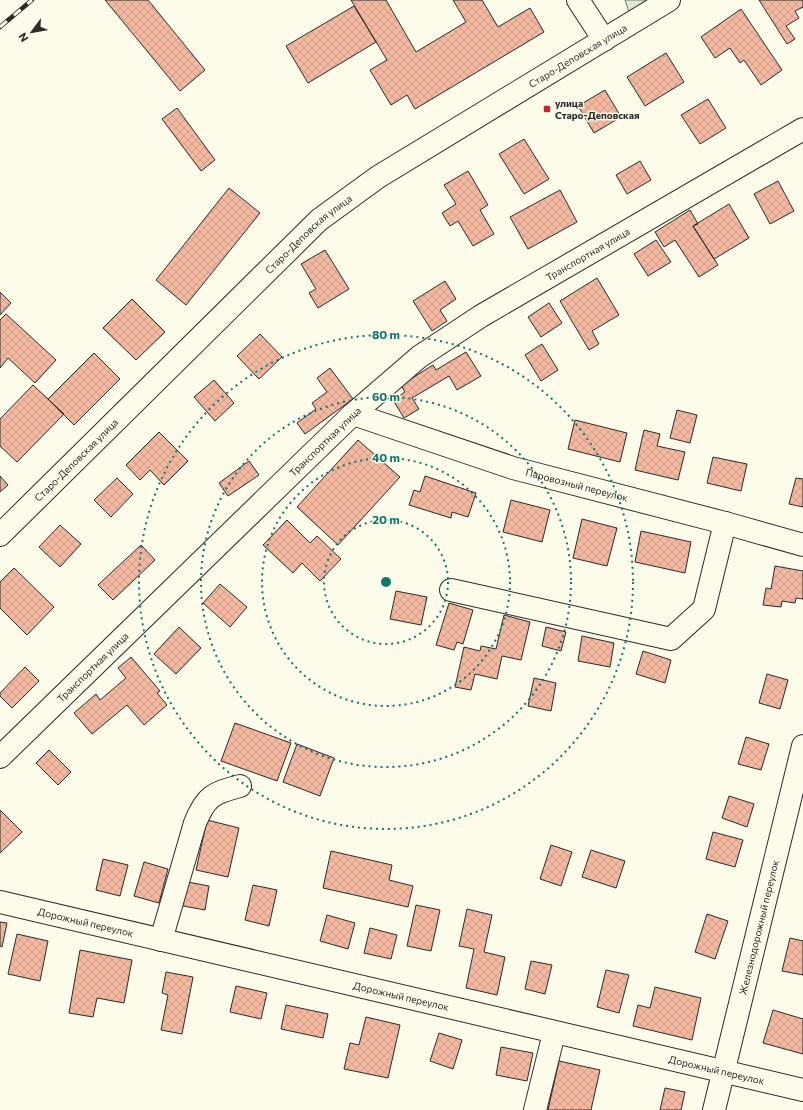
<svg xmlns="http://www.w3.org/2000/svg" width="803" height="1110" viewBox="0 0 803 1110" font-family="Commissioner,sans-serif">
	<defs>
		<pattern id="forest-firs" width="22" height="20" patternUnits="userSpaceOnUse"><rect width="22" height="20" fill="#deebd1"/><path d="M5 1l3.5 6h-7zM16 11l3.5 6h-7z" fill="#bfcab4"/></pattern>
		<pattern id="building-cross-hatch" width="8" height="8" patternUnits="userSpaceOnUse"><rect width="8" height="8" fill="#f2b8a0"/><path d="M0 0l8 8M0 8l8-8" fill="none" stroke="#d09e8a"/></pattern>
	</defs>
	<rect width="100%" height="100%" fill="#fdfbea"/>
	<path fill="url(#forest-firs)" stroke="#74746e" d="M 625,0 L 648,0 L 629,12 Z"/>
	<path fill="url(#building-cross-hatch)" stroke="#2b2b2b" d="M 105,0 L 148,0 L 205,70 L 180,91 Z
		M 351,0 L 386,0 L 416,52 L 466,22 L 453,0 L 482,0 L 498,27 L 530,8 L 544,32 L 415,109 L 407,95 L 391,105 L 370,70 L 387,60 Z
		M 759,0 L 803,0 L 803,7 L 795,11 L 799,18 L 786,26 L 795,39 L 787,44 Z
		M 354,6 L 376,42 L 308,83 L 286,46 Z
		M 741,9 L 782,70 L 761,85 L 744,60 L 740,63 L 730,48 L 715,58 L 701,37 Z
		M 666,53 L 684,82 L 645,106 L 627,77 Z
		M 605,90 L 621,117 L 594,133 L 578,106 Z
		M 708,99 L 726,128 L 700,144 L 681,115 Z
		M 177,108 L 215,160 L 201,171 L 162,119 Z
		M 524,139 L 549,179 L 524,194 L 499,154 Z
		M 640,161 L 651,180 L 627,194 L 616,175 Z
		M 468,171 L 488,205 L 480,210 L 494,234 L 473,246 L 458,221 L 450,226 L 442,213 L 456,204 L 444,185 Z
		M 778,181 L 794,211 L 770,224 L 754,194 Z
		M 229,188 L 260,213 L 186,305 L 156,280 Z
		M 560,190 L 577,222 L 528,249 L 510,217 Z
		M 729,204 L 749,238 L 714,259 L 693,226 Z
		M 690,210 L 698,224 L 693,226 L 718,265 L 699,277 L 675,240 L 664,247 L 655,232 Z
		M 656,240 L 671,262 L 648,276 L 634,254 Z
		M 325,250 L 349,289 L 318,308 L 309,293 L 316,289 L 301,264 Z
		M 597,278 L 619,315 L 592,331 L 599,344 L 589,350 L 560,301 Z
		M 445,281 L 456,299 L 440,310 L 447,321 L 432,331 L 413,301 Z
		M 0,292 L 11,303 L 0,315 Z
		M 132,299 L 165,332 L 136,360 L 103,328 Z
		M 549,303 L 562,323 L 541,337 L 528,317 Z
		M 6,314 L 56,360 L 35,383 L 8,358 L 0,368 L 0,320 Z
		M 260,334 L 282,357 L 259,379 L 237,356 Z
		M 542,344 L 558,370 L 541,381 L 525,355 Z
		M 466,352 L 481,376 L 457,390 L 449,376 L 412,398 L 419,409 L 404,418 L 393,400 L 405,392 L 401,385 L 433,365 L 436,370 Z
		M 94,353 L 120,379 L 74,425 L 48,399 Z
		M 330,368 L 353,399 L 305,434 L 297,423 L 316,409 L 312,403 L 327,392 L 317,378 Z
		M 214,380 L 234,403 L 215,421 L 194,397 Z
		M 33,385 L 64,414 L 17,462 L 0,446 L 0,419 Z
		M 677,410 L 697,415 L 690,443 L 670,438 Z
		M 575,420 L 627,433 L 620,462 L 568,449 Z
		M 644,430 L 660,434 L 657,446 L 685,452 L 678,480 L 635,470 Z
		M 159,432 L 188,461 L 164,485 L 150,470 L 140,480 L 126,465 Z
		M 358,440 L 400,477 L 338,545 L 297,507 Z
		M 713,457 L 747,464 L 741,491 L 707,483 Z
		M 249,461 L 259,475 L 228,496 L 219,483 Z
		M 0,476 L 8,485 L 0,492 Z
		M 425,476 L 476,493 L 468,517 L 452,512 L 451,518 L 409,505 L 414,490 L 420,492 Z
		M 117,478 L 133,494 L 111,517 L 94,500 Z
		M 796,478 L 803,479 L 803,507 L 789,504 Z
		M 511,500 L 550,510 L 542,542 L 503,532 Z
		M 582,519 L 617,528 L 607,566 L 573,558 Z
		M 287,520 L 310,543 L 317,536 L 341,559 L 320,581 L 302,563 L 293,573 L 263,545 Z
		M 60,525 L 81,544 L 60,567 L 39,547 Z
		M 641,531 L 691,542 L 685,573 L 635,562 Z
		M 141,545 L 155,560 L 113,600 L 98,585 Z
		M 775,566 L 803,571 L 803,599 L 796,598 L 795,603 L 782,601 L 781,607 L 763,605 L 766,588 L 771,589 Z
		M 14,568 L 54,607 L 27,635 L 0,608 L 0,582 Z
		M 220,584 L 247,607 L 230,627 L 203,603 Z
		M 396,591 L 427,597 L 421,625 L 390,619 Z
		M 449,603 L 473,610 L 463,644 L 457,642 L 454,650 L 436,645 Z
		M 504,615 L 530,622 L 521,660 L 502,656 L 497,679 L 475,674 L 471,690 L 455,687 L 464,647 L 480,651 L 481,646 L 496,649 Z
		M 179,627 L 201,648 L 176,674 L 154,654 Z
		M 546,627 L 566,632 L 561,651 L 542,646 Z
		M 582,636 L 614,643 L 610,667 L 578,661 Z
		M 643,651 L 671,660 L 665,683 L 636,674 Z
		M 131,657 L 160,691 L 157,693 L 167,705 L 144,725 L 127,705 L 92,734 L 74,713 L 96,694 L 100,700 L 126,678 L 118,668 Z
		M 25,667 L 39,681 L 12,708 L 0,696 L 0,693 Z
		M 767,674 L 788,680 L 780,709 L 759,703 Z
		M 534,678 L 556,683 L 551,711 L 528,706 Z
		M 235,723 L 291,743 L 277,781 L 221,761 Z
		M 746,737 L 769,744 L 761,770 L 738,764 Z
		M 297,744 L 334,758 L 320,796 L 283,782 Z
		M 49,750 L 71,772 L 58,785 L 36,763 Z
		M 729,796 L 754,804 L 747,827 L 722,818 Z
		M 0,810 L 22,832 L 0,853 Z
		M 207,820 L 239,828 L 228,877 L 196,870 Z
		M 713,832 L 743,840 L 735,867 L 706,859 Z
		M 551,845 L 572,852 L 561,886 L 540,879 Z
		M 591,850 L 625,861 L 616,888 L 582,877 Z
		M 331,851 L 392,865 L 389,880 L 413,886 L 408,907 L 323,888 Z
		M 103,859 L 128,865 L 120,896 L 96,890 Z
		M 144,862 L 168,869 L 159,903 L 134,896 Z
		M 182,881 L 209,886 L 205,910 L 178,905 Z
		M 253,885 L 277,890 L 269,926 L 245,920 Z
		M 416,905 L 440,910 L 431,951 L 407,946 Z
		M 467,909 L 492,915 L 484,952 L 505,957 L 497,995 L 466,988 L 474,949 L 459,946 Z
		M 707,914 L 728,921 L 715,959 L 695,952 Z
		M 327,915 L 355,923 L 348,949 L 320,941 Z
		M 0,922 L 7,923 L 2,947 L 0,946 Z
		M 370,928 L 397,935 L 391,959 L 364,953 Z
		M 17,934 L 48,941 L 40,981 L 8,974 Z
		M 790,938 L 803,941 L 803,975 L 782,971 Z
		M 80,950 L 132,960 L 124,1003 L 97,998 L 93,1017 L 69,1013 Z
		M 531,961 L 552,965 L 545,994 L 525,989 Z
		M 606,970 L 629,975 L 619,1013 L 597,1007 Z
		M 166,972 L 193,977 L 182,1034 L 161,1030 L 168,995 L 162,993 Z
		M 236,986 L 267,993 L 261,1019 L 230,1012 Z
		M 655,987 L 701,998 L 692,1040 L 633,1026 L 638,1005 L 650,1008 Z
		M 286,1005 L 328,1014 L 323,1038 L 281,1029 Z
		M 773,1010 L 803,1019 L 803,1054 L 763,1043 Z
		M 366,1017 L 400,1025 L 388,1078 L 344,1069 L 350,1043 L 359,1045 Z
		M 439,1033 L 462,1040 L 453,1069 L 430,1061 Z
		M 501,1047 L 533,1053 L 527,1081 L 496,1075 Z
		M 559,1061 L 600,1070 L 591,1110 L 548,1110 Z
		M 665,1088 L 685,1092 L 681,1110 L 660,1110 Z"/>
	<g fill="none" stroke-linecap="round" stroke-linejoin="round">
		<defs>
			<g id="minor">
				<path d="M 578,0 L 604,40"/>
				<path id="s1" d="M 353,414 L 513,468 L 725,523 L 803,545"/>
				<path d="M 451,590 L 671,639 L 704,609 L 725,523"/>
				<path id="s2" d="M 0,757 L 353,414 L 419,357 L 481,316 L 803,129"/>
				<path id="s3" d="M 0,902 L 803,1090"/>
				<path d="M 161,940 L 195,823 C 206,796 213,793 240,786"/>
				<path d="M 535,1110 L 554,1033"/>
				<path id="s4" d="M 714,1110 L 803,746"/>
			</g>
			<g id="major">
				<path id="s5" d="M 0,535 L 319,220 L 378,177 L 669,0"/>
			</g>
		</defs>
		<use href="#minor" stroke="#2b2b2b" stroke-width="24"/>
		<use href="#major" stroke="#2b2b2b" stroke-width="24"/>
		<use href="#minor" stroke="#fdfbea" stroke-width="22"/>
		<use href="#major" stroke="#fdfbea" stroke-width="22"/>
		<defs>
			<path id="rail" d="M 0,27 L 32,0"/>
		</defs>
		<use href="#rail" stroke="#2b2b2b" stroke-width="4.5"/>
		<use href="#rail" stroke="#fdfbea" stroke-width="3" stroke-dasharray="9" stroke-linecap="butt"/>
	</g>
	<g fill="none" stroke="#0f766e" stroke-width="2" stroke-dasharray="2 4">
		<circle cx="386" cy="582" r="62"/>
		<circle cx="386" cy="582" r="124"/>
		<circle cx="386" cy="582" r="185"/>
		<circle cx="386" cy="582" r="247"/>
	</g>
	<rect fill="#c62828" stroke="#fdfbea" stroke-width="1.5" x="543" y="105" width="8" height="8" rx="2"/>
	<g text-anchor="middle" stroke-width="3" stroke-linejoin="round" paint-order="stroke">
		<g font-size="10" fill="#2b2b2b" stroke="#fdfbea">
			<text dy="4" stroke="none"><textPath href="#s5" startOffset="755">Старо-Деповская улица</textPath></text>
			<text dy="4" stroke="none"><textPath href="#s5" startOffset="431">Старо-Деповская улица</textPath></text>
			<text dy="4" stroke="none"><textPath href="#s2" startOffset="777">Транспортная улица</textPath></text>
			<text dy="4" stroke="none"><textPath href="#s2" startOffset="453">Транспортная улица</textPath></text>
			<text dy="4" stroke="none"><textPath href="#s5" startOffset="107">Старо-Деповская улица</textPath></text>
			<text dy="4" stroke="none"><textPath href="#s1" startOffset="235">Паровозный переулок</textPath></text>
			<text dy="4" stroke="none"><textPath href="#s2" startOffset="129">Транспортная улица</textPath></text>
			<text dy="4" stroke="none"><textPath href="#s3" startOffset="88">Дорожный переулок</textPath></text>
			<text dy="4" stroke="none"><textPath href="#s4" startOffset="188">Железнодорожный переулок</textPath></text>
			<text dy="4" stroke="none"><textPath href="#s3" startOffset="412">Дорожный переулок</textPath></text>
			<text dy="4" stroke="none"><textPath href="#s3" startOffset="736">Дорожный переулок</textPath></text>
		</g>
		<g font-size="10" font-weight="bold" fill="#2b2b2b" stroke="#fdfbea" text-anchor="start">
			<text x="555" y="107">улица<tspan x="555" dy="12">Старо-Деповская</tspan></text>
		</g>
	</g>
	<circle cx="386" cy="582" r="6" fill="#0f766e" stroke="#fdfbea" stroke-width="2"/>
	<g font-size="12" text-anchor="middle" font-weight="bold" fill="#0f766e" stroke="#fdfbea" stroke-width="3" stroke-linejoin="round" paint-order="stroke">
		<text x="386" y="339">80 m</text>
		<text x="386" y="401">60 m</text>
		<text x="386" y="462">40 m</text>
		<text x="386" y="524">20 m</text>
	</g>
	<g transform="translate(32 32) rotate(238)" stroke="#fdfbea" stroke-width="3" paint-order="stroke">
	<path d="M0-3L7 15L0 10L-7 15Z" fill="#2b2b2b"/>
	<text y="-6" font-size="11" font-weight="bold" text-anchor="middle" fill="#2b2b2b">N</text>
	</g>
</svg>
